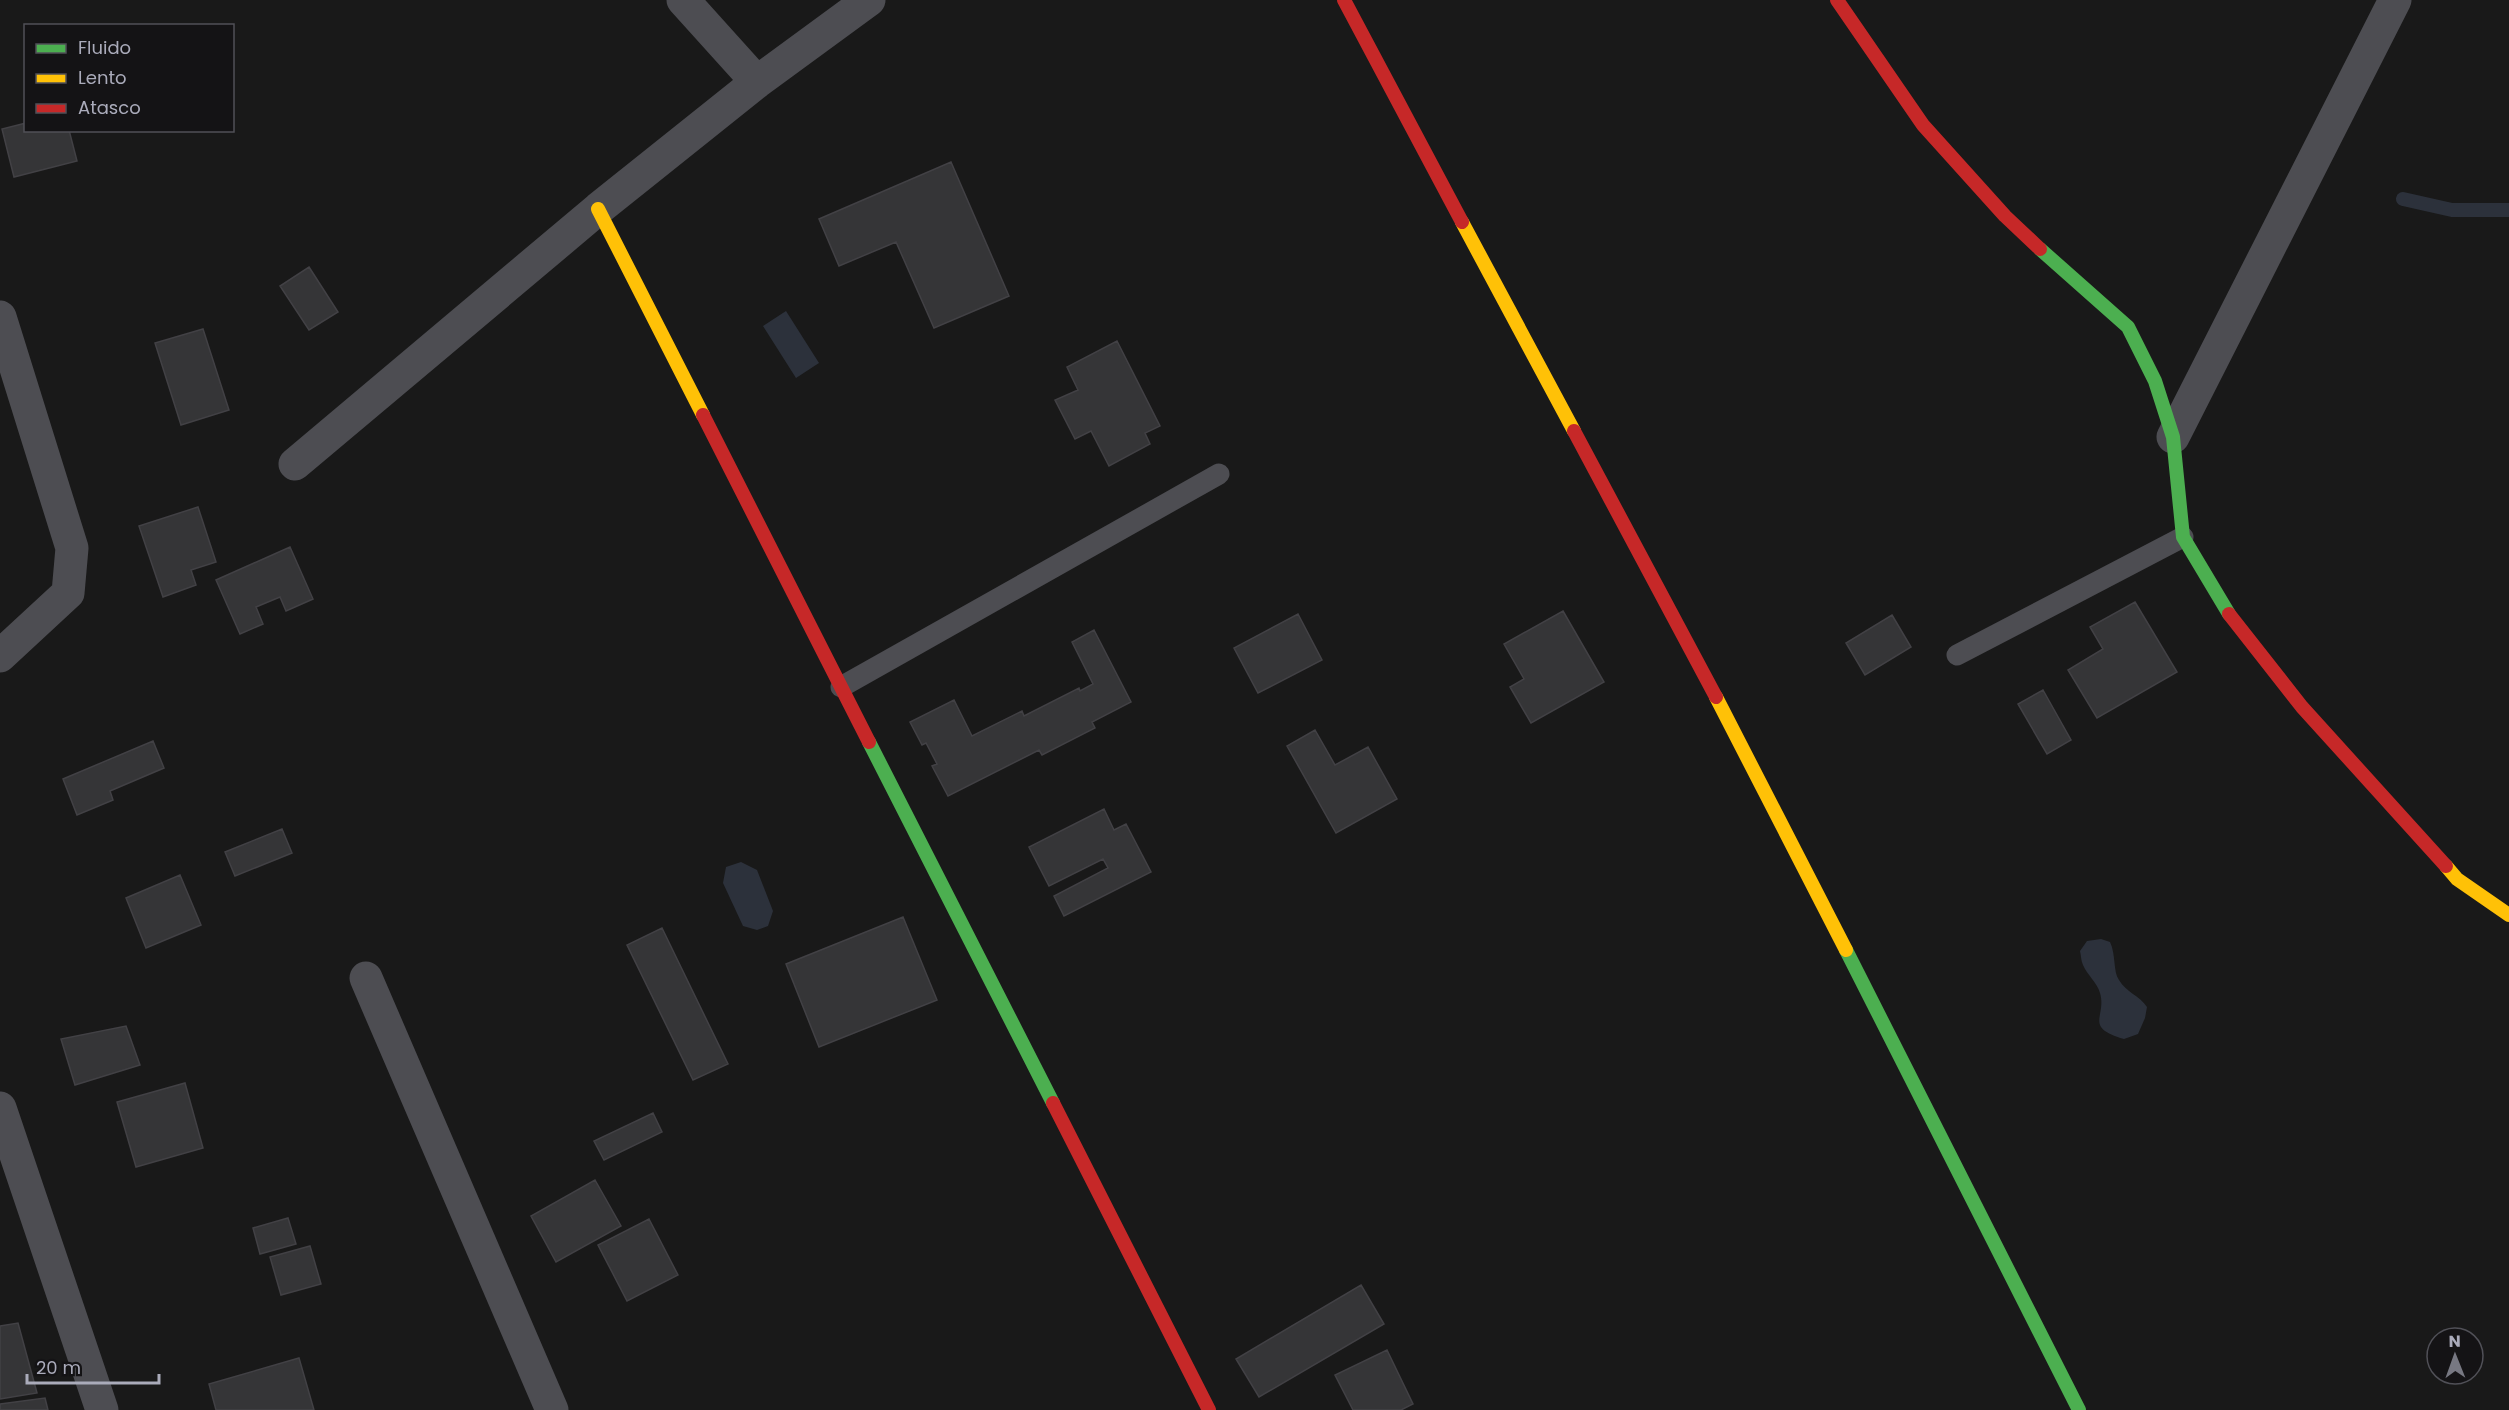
<svg xmlns="http://www.w3.org/2000/svg" width="2509" height="1410" viewBox="0 0 2509 1410" font-family="Poppins,sans-serif">
	<rect width="100%" height="100%" fill="#191919"/>
	<path fill="#2c313b" d="M 786,311 L 819,363 L 796,378 L 763,326 Z
		M 741,862 L 757,870 L 773,911 L 768,926 L 757,930 L 743,926 L 723,883 L 726,867 Z
		M 2101,939 L 2110,942 C 2116,954 2113,972 2119,980 C 2126,992 2140,996 2147,1007 L 2145,1018 L 2138,1034 L 2124,1039 C 2083,1027 2107,1017 2100,993 C 2097,982 2087,975 2083,965 C 2081,961 2081,955 2080,951 L 2087,941 Z"/>
	<g fill="none" stroke-linecap="round" stroke-linejoin="round">
		<path stroke="#2c313b" stroke-width="14" d="M 2403,199 L 2452,210 L 2509,210"/>
	</g>
	<path fill="#353537" stroke="#424145" stroke-width="1.5" d="M 26,123 L 26,130 L 69,130 L 77,161 L 14,177 L 2,129 Z
		M 951,162 L 1009,296 L 934,328 L 896,242 L 839,266 L 819,219 Z
		M 309,267 L 338,312 L 309,330 L 280,286 Z
		M 203,329 L 229,410 L 181,425 L 155,343 Z
		M 1117,341 L 1160,426 L 1145,433 L 1150,444 L 1109,466 L 1091,431 L 1075,439 L 1055,400 L 1078,390 L 1067,367 Z
		M 198,507 L 216,562 L 191,570 L 196,585 L 163,597 L 139,526 Z
		M 290,547 L 313,599 L 286,611 L 280,597 L 256,607 L 263,624 L 240,634 L 216,580 Z
		M 2135,602 L 2177,672 L 2097,718 L 2068,670 L 2103,649 L 2090,627 Z
		M 1563,611 L 1604,682 L 1531,723 L 1510,687 L 1524,679 L 1504,644 Z
		M 1298,614 L 1322,660 L 1258,693 L 1234,648 Z
		M 1892,615 L 1911,647 L 1865,675 L 1846,643 Z
		M 1094,630 L 1131,702 L 1092,722 L 1095,728 L 1042,755 L 1039,750 L 948,796 L 932,766 L 937,764 L 926,743 L 922,745 L 910,722 L 954,700 L 972,736 L 1022,711 L 1024,716 L 1079,688 L 1080,691 L 1093,684 L 1072,642 Z
		M 2043,690 L 2071,740 L 2047,754 L 2018,704 Z
		M 1315,730 L 1335,765 L 1368,747 L 1397,799 L 1336,833 L 1287,746 Z
		M 153,741 L 164,768 L 110,791 L 113,800 L 77,815 L 63,779 Z
		M 1104,809 L 1114,830 L 1126,824 L 1151,872 L 1064,916 L 1054,896 L 1108,868 L 1103,859 L 1049,886 L 1029,847 Z
		M 282,829 L 292,853 L 235,876 L 225,852 Z
		M 180,875 L 201,925 L 146,948 L 126,898 Z
		M 903,917 L 937,1000 L 819,1047 L 786,964 Z
		M 662,928 L 728,1064 L 693,1080 L 627,945 Z
		M 126,1026 L 140,1065 L 75,1085 L 61,1039 Z
		M 185,1083 L 203,1148 L 136,1167 L 117,1102 Z
		M 653,1113 L 662,1132 L 604,1160 L 594,1141 Z
		M 595,1180 L 621,1226 L 556,1262 L 531,1216 Z
		M 288,1218 L 296,1244 L 260,1254 L 253,1228 Z
		M 649,1219 L 678,1275 L 627,1301 L 598,1245 Z
		M 310,1246 L 321,1284 L 281,1295 L 270,1257 Z
		M 1361,1285 L 1384,1324 L 1259,1397 L 1236,1359 Z
		M 18,1323 L 37,1393 L 0,1399 L 0,1326 Z
		M 1387,1350 L 1413,1404 L 1401,1410 L 1353,1410 L 1335,1375 Z
		M 299,1358 L 314,1410 L 216,1410 L 209,1384 Z
		M 45,1398 L 48,1410 L 0,1410 L 0,1404 Z"/>
	<g fill="none" stroke-linecap="round" stroke-linejoin="round">
		<path stroke="#4d4d52" stroke-width="21" d="M 1957,655 L 2183,537
			M 841,687 L 1219,474"/>
		<path stroke="#4d4d52" stroke-width="33" d="M 683,0 L 757,82
			M 0,317 L 72,548 L 68,593 L 0,656
			M 2173,437 L 2395,0
			M 295,464 L 598,209 L 757,82 L 869,0
			M 366,978 L 552,1410
			M 0,1108 L 102,1410"/>
		<path stroke="#4caf50" stroke-width="14" d="M 2040,249 L 2128,327 L 2155,381 L 2173,437 L 2183,537 L 2229,614
			M 869,742 L 1053,1103
			M 1846,950 L 2079,1410"/>
		<path stroke="#ffc107" stroke-width="14" d="M 598,209 L 703,415
			M 1462,222 L 1574,431
			M 1716,697 L 1846,950
			M 2446,866 L 2457,879 L 2509,915"/>
		<path stroke="#c62828" stroke-width="14" d="M 1344,0 L 1462,222
			M 1837,0 L 1923,125 L 2005,216 L 2040,249
			M 703,415 L 869,742
			M 1574,431 L 1716,697
			M 2229,614 L 2302,707 L 2446,866
			M 1053,1103 L 1209,1410"/>
	</g>
	<rect x="24" y="24" width="210" height="108" fill="#141315" stroke="#505057" stroke-width="1.5"/>
	<rect x="36" y="44" width="30" height="9" fill="#4caf50" stroke="#505057" stroke-width="1.5"/>
	<text x="78" y="54" font-size="18" fill="#aaabba">Fluido</text>
	<rect x="36" y="74" width="30" height="9" fill="#ffc107" stroke="#505057" stroke-width="1.5"/>
	<text x="78" y="84" font-size="18" fill="#aaabba">Lento</text>
	<rect x="36" y="104" width="30" height="9" fill="#c62828" stroke="#505057" stroke-width="1.5"/>
	<text x="78" y="114" font-size="18" fill="#aaabba">Atasco</text>
	<g transform="translate(2455 1356) rotate(359)"><circle r="28" fill="#141315" stroke="#505057" stroke-width="1.5"/>
	<path d="M0-4.5L10 22L0 15L-10 22Z" fill="#777882"/>
	<text y="-9" font-size="16" font-weight="bold" text-anchor="middle" fill="#aaabba">N</text>
	</g>
	<path d="M27 1374v9h132v-9" fill="none" stroke="#aaabba" stroke-width="3"/>
	<text x="36" y="1374" font-size="18" fill="#aaabba" stroke="#141315" stroke-width="4.5" paint-order="stroke">20 m</text>
</svg>
